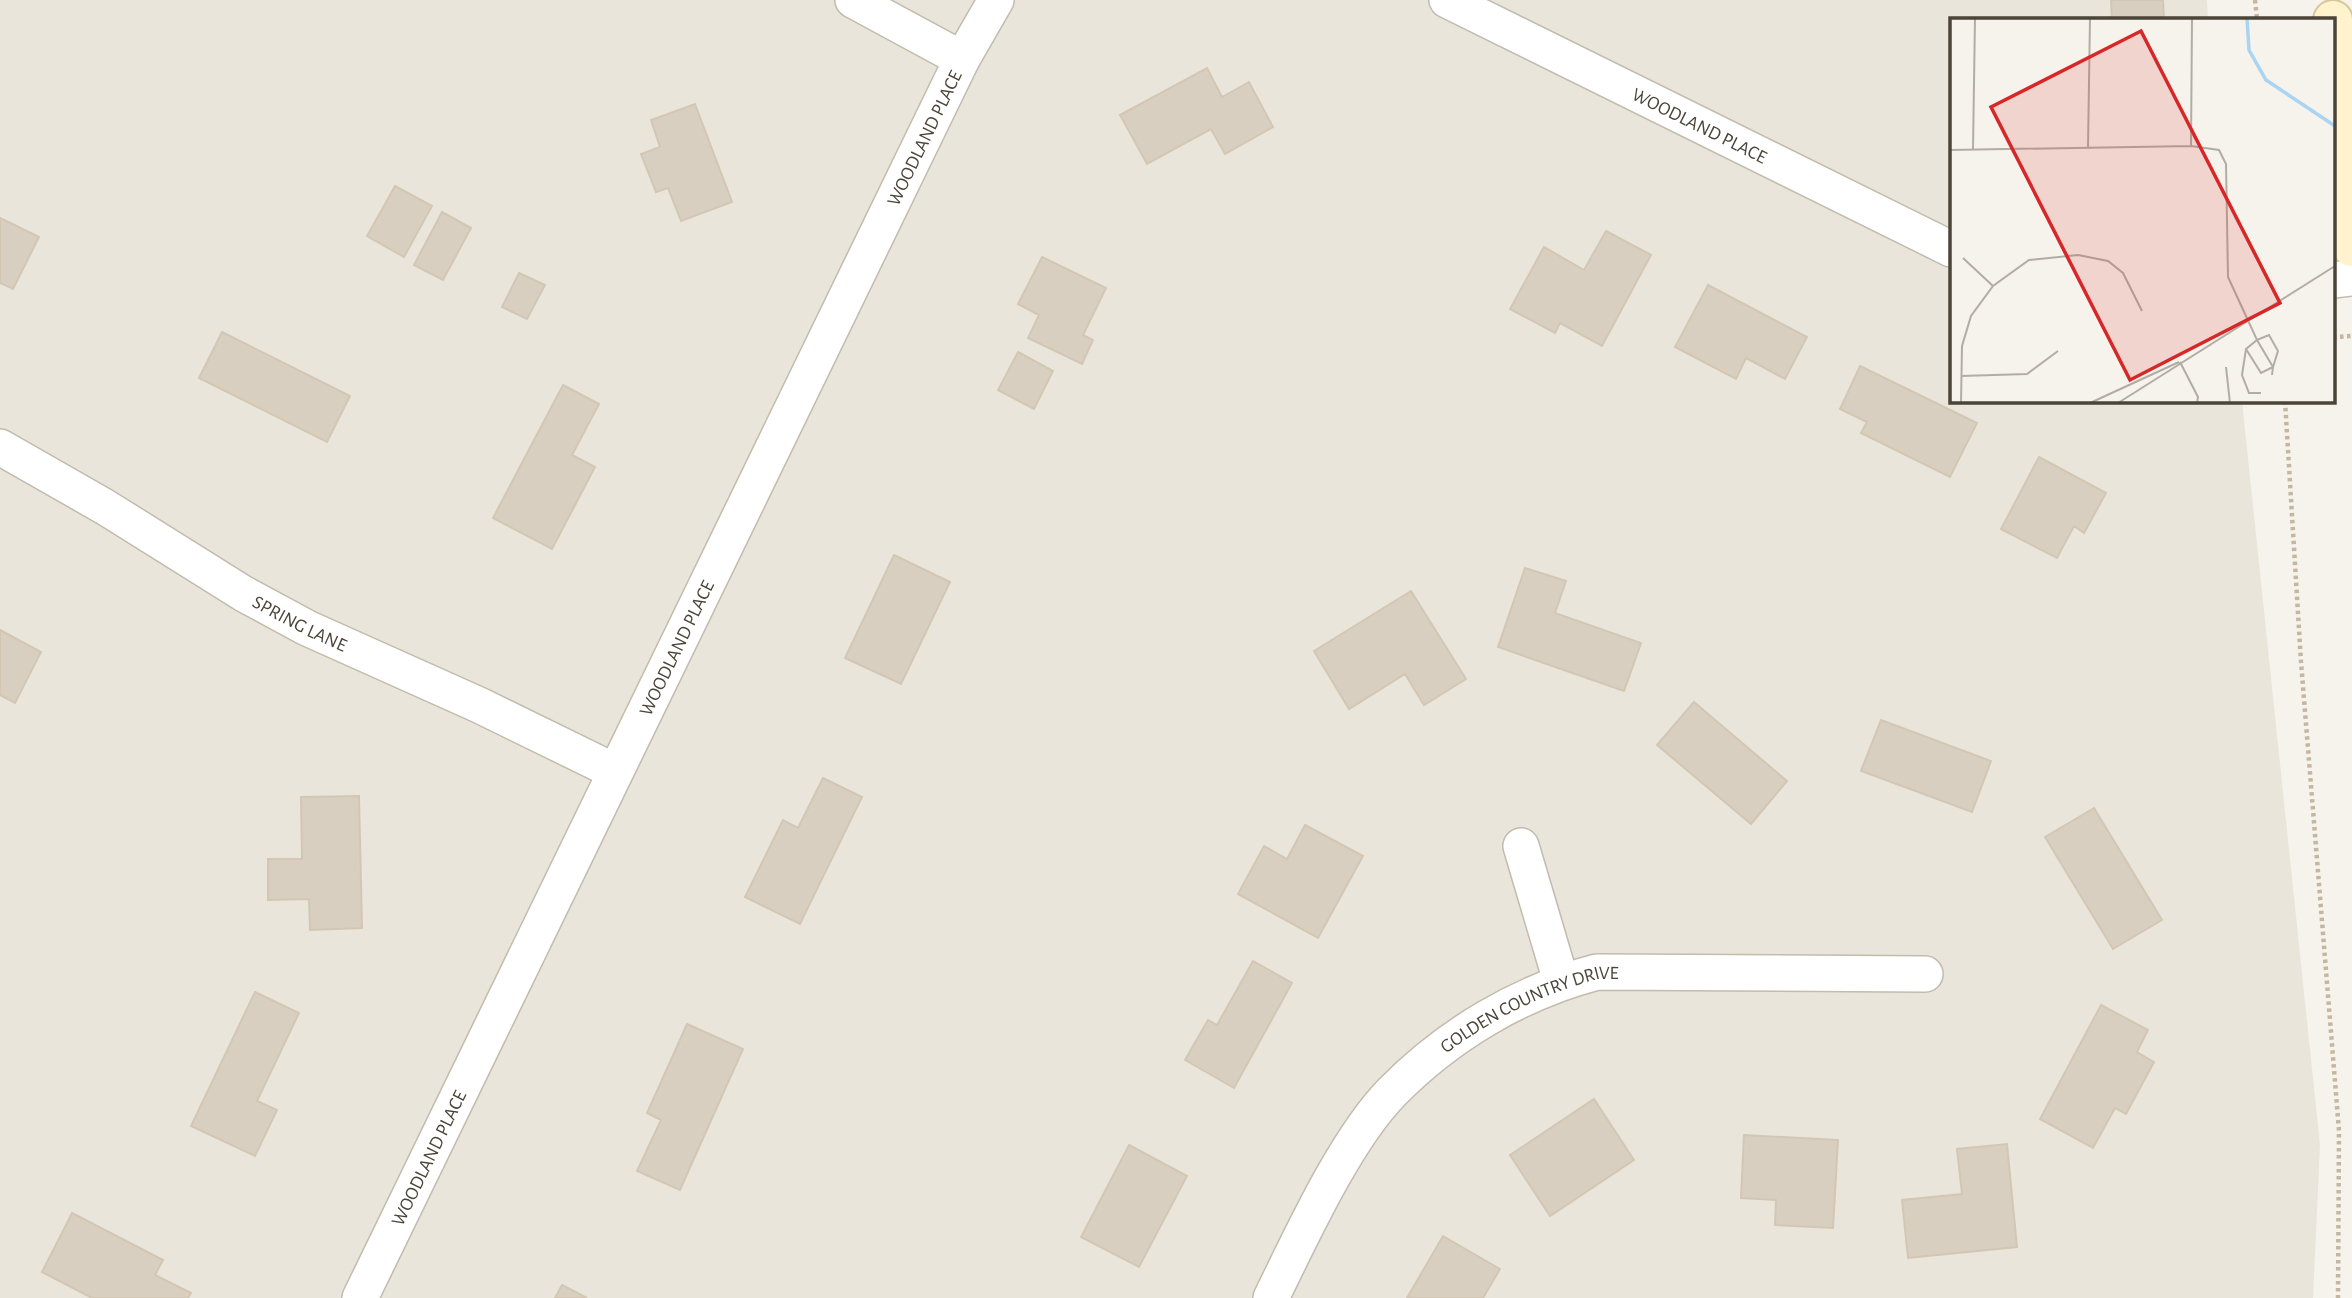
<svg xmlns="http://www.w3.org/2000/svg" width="2352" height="1298" viewBox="0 0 2352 1298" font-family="'Alegreya Sans',sans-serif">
	<rect width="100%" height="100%" fill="#f6f3ec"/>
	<path fill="#eae5da" d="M 0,0 L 2207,0 L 2208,19 L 1951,19 L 1951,401 L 2242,401 L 2320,1145 L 2313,1298 L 0,1298 Z"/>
	<path fill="#d8cfc1" stroke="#d3c7b4" stroke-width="2" d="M 2111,0 L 2163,0 L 2164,19 L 2112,19 Z
		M 1207,68 L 1222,97 L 1249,82 L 1273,127 L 1225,154 L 1211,129 L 1147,164 L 1120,115 Z
		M 695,104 L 732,202 L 681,221 L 668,188 L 656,192 L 641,154 L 660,147 L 651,120 Z
		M 395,186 L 432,206 L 404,257 L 367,236 Z
		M 442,212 L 471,228 L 443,280 L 414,265 Z
		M 0,218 L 39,237 L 13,289 L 0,283 Z
		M 1606,231 L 1651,255 L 1602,346 L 1560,323 L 1555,333 L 1510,309 L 1544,247 L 1584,270 Z
		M 1042,257 L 1106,288 L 1083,335 L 1093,340 L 1082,364 L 1028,338 L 1039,315 L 1018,304 Z
		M 519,273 L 545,285 L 527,319 L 502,307 Z
		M 1708,285 L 1807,337 L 1785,379 L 1746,358 L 1736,379 L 1675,347 Z
		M 222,332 L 350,396 L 327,442 L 199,378 Z
		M 1018,352 L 1053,371 L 1034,409 L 998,390 Z
		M 1860,366 L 1977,423 L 1950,477 L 1861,433 L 1867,422 L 1840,409 Z
		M 563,385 L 599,404 L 572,455 L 595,467 L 552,549 L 493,518 Z
		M 2039,457 L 2106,493 L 2084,533 L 2074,526 L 2057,558 L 2001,529 Z
		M 894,555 L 950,582 L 901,684 L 845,658 Z
		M 1525,568 L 1566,581 L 1555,613 L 1641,643 L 1624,691 L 1498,647 Z
		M 1411,591 L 1466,679 L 1424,705 L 1405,674 L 1349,709 L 1314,651 Z
		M 0,630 L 41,652 L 15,703 L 0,695 Z
		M 1694,702 L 1787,781 L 1751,824 L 1657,745 Z
		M 1881,720 L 1991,761 L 1972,812 L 1861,771 Z
		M 823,778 L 862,797 L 800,924 L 745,897 L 783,820 L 798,828 Z
		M 359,796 L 362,928 L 310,930 L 309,899 L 268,900 L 268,859 L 302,859 L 301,797 Z
		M 2094,808 L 2162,920 L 2113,949 L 2045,837 Z
		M 1305,825 L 1363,856 L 1318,938 L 1238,894 L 1264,846 L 1287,859 Z
		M 1253,961 L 1292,983 L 1234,1088 L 1185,1060 L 1208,1020 L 1217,1025 Z
		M 255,992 L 299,1013 L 257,1101 L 277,1110 L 255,1156 L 191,1126 Z
		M 2101,1005 L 2148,1030 L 2137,1052 L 2154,1062 L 2126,1114 L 2115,1108 L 2093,1148 L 2040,1119 Z
		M 687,1024 L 743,1049 L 680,1190 L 637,1171 L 661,1120 L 647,1113 Z
		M 1594,1099 L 1634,1160 L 1550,1216 L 1510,1155 Z
		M 1744,1135 L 1838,1140 L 1833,1228 L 1775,1225 L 1776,1200 L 1741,1198 Z
		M 2007,1144 L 2017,1247 L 1908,1258 L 1902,1200 L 1962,1194 L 1957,1149 Z
		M 1129,1145 L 1187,1176 L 1139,1267 L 1081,1237 Z
		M 72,1213 L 163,1260 L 155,1275 L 191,1293 L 188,1298 L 92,1298 L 42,1272 Z
		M 1443,1236 L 1500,1269 L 1483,1298 L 1407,1298 Z
		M 562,1285 L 587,1298 L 555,1298 Z"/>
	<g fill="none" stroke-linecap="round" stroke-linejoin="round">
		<defs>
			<g id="minor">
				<path d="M 853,0 L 962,59"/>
				<path id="s1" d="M 1447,0 L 1951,249"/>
				<path d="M 2333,280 L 2352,278"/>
				<path id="s2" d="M 0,447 L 105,507 L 244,594 L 307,628 L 479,705 L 614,771"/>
				<path d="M 1521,846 L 1561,981"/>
				<path id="s3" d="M 360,1298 L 962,59 L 996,0"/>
				<path id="s4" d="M 1271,1298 C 1301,1237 1345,1140 1392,1092 C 1448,1035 1520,992 1597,972 L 1925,974"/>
			</g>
			<path id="secondary" d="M 2333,20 L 2352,247"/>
		</defs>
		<use href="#minor" stroke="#c2bbae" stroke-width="38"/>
		<use href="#secondary" stroke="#d6c79b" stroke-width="42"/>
		<path stroke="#c4b79f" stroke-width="4.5" stroke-dasharray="3.5 3.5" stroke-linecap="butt" d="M 2255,0 L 2257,19
			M 2333,337 L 2352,336
			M 2285,401 L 2301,662 L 2339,1131 L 2338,1298"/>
		<use href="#minor" stroke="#fff" stroke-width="35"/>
		<use href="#secondary" stroke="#fff3cd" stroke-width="38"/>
	</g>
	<g text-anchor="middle" stroke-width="5" stroke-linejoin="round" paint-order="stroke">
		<g font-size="19" fill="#4b4439" stroke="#fff">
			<text dy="7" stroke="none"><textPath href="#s1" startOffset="282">WOODLAND PLACE</textPath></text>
			<text dy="7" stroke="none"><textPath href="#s3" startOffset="1290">WOODLAND PLACE</textPath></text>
			<text dy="7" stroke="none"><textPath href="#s2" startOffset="348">SPRING LANE</textPath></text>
			<text dy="7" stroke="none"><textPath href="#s3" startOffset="723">WOODLAND PLACE</textPath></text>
			<text dy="7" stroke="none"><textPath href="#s4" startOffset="404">GOLDEN COUNTRY DRIVE</textPath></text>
			<text dy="7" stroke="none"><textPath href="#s3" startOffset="156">WOODLAND PLACE</textPath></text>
		</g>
	</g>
	<g transform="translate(1950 18)">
		<rect width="385" height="385" fill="#f6f3ec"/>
		<path fill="none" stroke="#a9d4f2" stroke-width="3.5" d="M 297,0 L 299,32 L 316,62 L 385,108"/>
		<path fill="none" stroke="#b2ada4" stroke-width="2" d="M 241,128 L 242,0M 138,129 L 140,0M 23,131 L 25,0M 0,132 L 241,128 L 269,132 L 276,146 L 278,259 L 307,322 L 319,317 L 328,333 L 323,349 L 311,355 L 296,331 L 307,322 L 323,349 L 322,357M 13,240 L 43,268M 296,331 L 292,357 L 299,375 L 311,375M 230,344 L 248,379 L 247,385M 276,349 L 280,385M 11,358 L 77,356 L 108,333M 11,385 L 12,328 L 21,298 L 43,268 L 79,242 L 128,237 L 158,243 L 173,255 L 192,293M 140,385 L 229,344M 168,385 L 385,248"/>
		<path fill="#d62828" fill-opacity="0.15" stroke="#d62828" stroke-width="3.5" d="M 191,13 L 330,285 L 180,362 L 41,89 Z"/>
		<rect width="385" height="385" fill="none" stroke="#4b4439" stroke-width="3.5"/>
	</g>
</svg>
